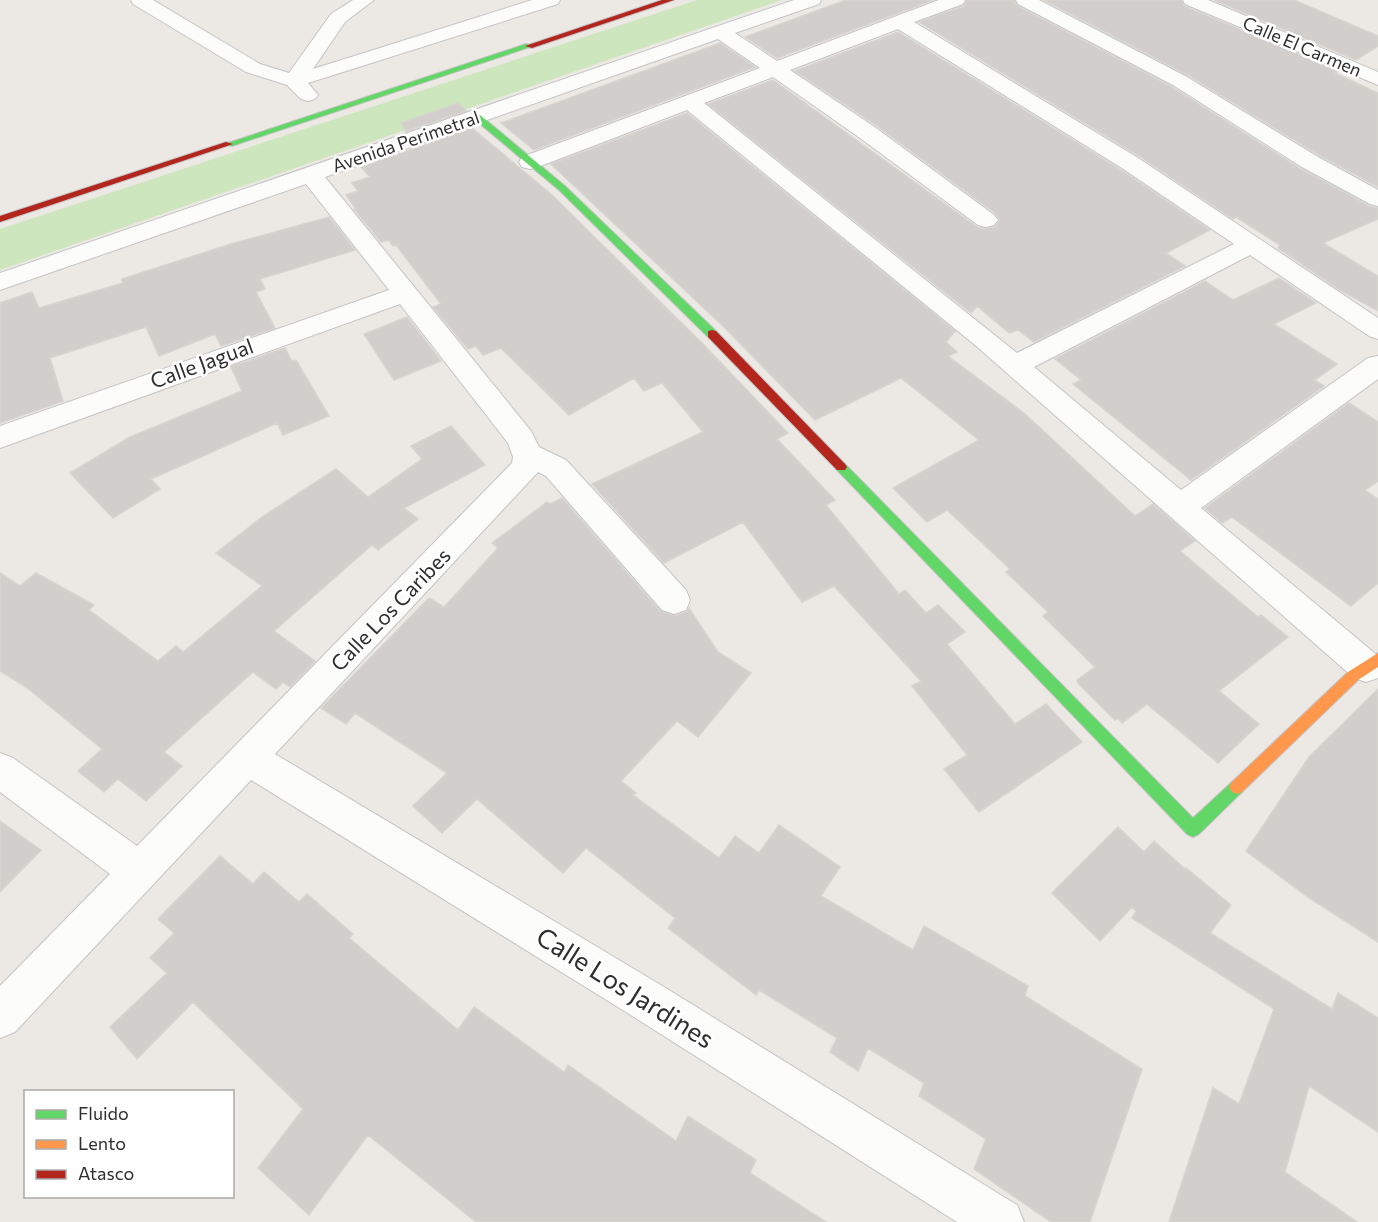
<svg xmlns="http://www.w3.org/2000/svg" width="1378" height="1222" viewBox="0 0 1378 1222" font-family="Commissioner,sans-serif">
	<rect width="100%" height="100%" fill="#ece8e4"/>
	<path fill="#cee6be" d="M 697,0 L 782,0 L 0,270 L 0,229 Z"/>
	<path fill="#d1cecb" stroke="#d7d4d0" stroke-width="1.5" d="M 846,0 L 933,0 L 777,58 L 745,37 Z
		M 967,0 L 1014,0 L 1017,6 L 1172,87 L 1301,169 L 1369,206 L 1378,208 L 1378,219 L 1323,243 L 1378,276 L 1378,311 L 1340,290 L 1278,248 L 1280,245 L 1236,217 L 1233,219 L 1139,156 L 919,22 L 964,6 Z
		M 1044,0 L 1181,0 L 1184,6 L 1339,71 L 1335,73 L 1378,93 L 1378,187 L 1319,155 L 1188,75 Z
		M 1214,0 L 1294,0 L 1378,36 L 1378,46 L 1356,60 Z
		M 898,32 L 1121,170 L 1210,230 L 1166,253 L 1185,266 L 1034,342 L 1018,330 L 1009,333 L 977,306 L 971,313 L 708,104 L 773,80 L 977,227 L 985,229 L 995,227 L 1000,220 L 995,213 L 877,126 L 795,71 Z
		M 720,43 L 755,67 L 534,150 L 501,123 Z
		M 458,103 L 466,111 L 406,131 L 401,123 Z
		M 687,113 L 955,331 L 946,342 L 957,352 L 948,356 L 1025,414 L 1135,516 L 1153,504 L 1195,541 L 1180,551 L 1258,617 L 1261,615 L 1288,637 L 1219,691 L 1259,724 L 1218,763 L 1147,704 L 1122,723 L 1118,718 L 1115,720 L 1078,683 L 1077,680 L 1095,667 L 1043,616 L 1048,612 L 1006,572 L 1010,569 L 947,510 L 927,522 L 893,488 L 979,440 L 901,378 L 815,420 L 724,327 L 551,164 Z
		M 472,128 L 552,195 L 702,343 L 788,433 L 777,439 L 835,500 L 826,505 L 899,594 L 905,590 L 926,613 L 938,605 L 965,632 L 947,644 L 1015,724 L 1046,704 L 1082,742 L 979,812 L 944,769 L 967,755 L 912,686 L 921,681 L 834,586 L 802,602 L 743,522 L 664,563 L 592,484 L 703,432 L 662,383 L 644,391 L 634,378 L 569,415 L 501,348 L 483,355 L 476,346 L 468,349 L 433,307 L 441,304 L 396,245 L 393,246 L 389,240 L 381,242 L 354,209 L 356,209 L 346,195 L 358,191 L 352,183 L 370,177 L 361,167 Z
		M 329,217 L 355,250 L 260,279 L 265,289 L 256,292 L 275,328 L 221,346 L 215,334 L 159,356 L 146,327 L 50,358 L 63,401 L 0,423 L 0,303 L 32,292 L 39,308 L 123,283 L 122,279 L 231,244 Z
		M 1279,278 L 1316,303 L 1274,324 L 1337,364 L 1315,380 L 1324,386 L 1191,480 L 1073,384 L 1081,380 L 1055,359 L 1205,281 L 1233,300 Z
		M 407,317 L 441,361 L 394,380 L 364,334 Z
		M 285,348 L 292,361 L 296,360 L 329,416 L 283,435 L 277,423 L 151,479 L 160,489 L 113,518 L 70,473 L 130,437 L 242,391 L 231,367 Z
		M 1349,403 L 1378,422 L 1378,481 L 1365,490 L 1378,499 L 1378,583 L 1351,606 L 1232,517 L 1222,523 L 1205,508 Z
		M 451,426 L 485,465 L 404,508 L 418,519 L 378,550 L 372,545 L 274,631 L 315,661 L 290,687 L 283,682 L 276,689 L 253,672 L 164,752 L 182,766 L 146,801 L 118,779 L 104,792 L 78,771 L 102,749 L 26,687 L 0,671 L 0,573 L 20,586 L 36,573 L 94,605 L 89,610 L 158,661 L 176,646 L 183,652 L 262,586 L 216,553 L 262,517 L 336,469 L 368,497 L 422,459 L 411,446 Z
		M 562,498 L 660,611 L 675,616 L 687,612 L 689,608 L 718,652 L 751,673 L 698,737 L 677,721 L 621,781 L 636,793 L 633,795 L 719,858 L 735,836 L 759,853 L 779,825 L 840,867 L 821,896 L 913,950 L 924,926 L 1028,986 L 1025,996 L 1142,1069 L 1090,1222 L 1051,1222 L 974,1169 L 986,1139 L 919,1096 L 924,1083 L 868,1048 L 858,1071 L 830,1052 L 837,1038 L 759,990 L 756,995 L 668,928 L 675,918 L 586,848 L 563,873 L 477,799 L 442,833 L 413,806 L 447,773 L 355,713 L 346,724 L 321,708 L 429,598 L 444,607 L 498,548 L 492,543 L 547,502 L 550,504 Z
		M 1378,689 L 1378,942 L 1309,898 L 1246,851 L 1309,757 Z
		M 0,821 L 41,850 L 0,892 Z
		M 1118,827 L 1144,852 L 1154,841 L 1185,869 L 1186,868 L 1231,905 L 1210,933 L 1332,1009 L 1338,993 L 1378,1018 L 1378,1132 L 1309,1086 L 1285,1172 L 1357,1222 L 1169,1222 L 1213,1088 L 1239,1104 L 1274,1009 L 1132,918 L 1136,911 L 1132,907 L 1100,941 L 1052,893 Z
		M 220,856 L 253,884 L 264,872 L 299,902 L 307,894 L 353,934 L 349,938 L 458,1030 L 474,1007 L 564,1072 L 568,1065 L 676,1141 L 688,1116 L 756,1160 L 750,1173 L 826,1222 L 476,1222 L 368,1135 L 309,1215 L 258,1168 L 303,1109 L 193,1002 L 137,1059 L 110,1027 L 167,973 L 150,958 L 174,933 L 158,919 Z"/>
	<g fill="none" stroke-linecap="round" stroke-linejoin="round">
		<defs>
			<path id="street" d="M 131,0 L 153,0 L 260,64 L 289,73 L 331,14 L 353,0 L 374,0 L 345,22 L 313,69 L 532,0 L 560,0 L 558,4 L 308,83 L 318,95 L 315,99 L 308,101 L 301,99 L 287,85 L 246,72 L 133,4 Z
				M 794,0 L 821,0 L 819,4 L 735,33 L 777,61 L 939,0 L 965,0 L 963,4 L 914,22 L 1138,158 L 1378,318 L 1378,339 L 1369,336 L 1250,255 L 1034,367 L 1181,490 L 1368,358 L 1378,356 L 1378,379 L 1201,508 L 1378,656 L 1378,678 L 1366,682 L 1354,678 L 975,345 L 687,110 L 538,167 L 530,169 L 522,167 L 519,162 L 522,157 L 760,68 L 718,39 L 325,177 L 531,431 L 539,447 L 566,460 L 686,590 L 690,600 L 686,610 L 674,614 L 662,610 L 546,476 L 538,472 L 275,754 L 664,987 L 1017,1205 L 1024,1222 L 957,1222 L 634,1017 L 251,780 L 15,1032 L 0,1038 L 0,986 L 110,874 L 0,792 L 0,753 L 13,758 L 137,846 L 512,463 L 513,457 L 508,443 L 400,304 L 0,448 L 0,426 L 389,290 L 306,184 L 0,290 L 0,273 ZM 898,29 L 1122,168 L 1234,244 L 1017,353 L 704,103 L 773,77 L 860,138 L 978,225 L 986,227 L 994,225 L 998,220 L 994,215 L 876,128 L 790,70 Z
				M 1016,0 L 1039,0 L 1187,77 L 1318,157 L 1378,190 L 1378,206 L 1370,204 L 1302,167 L 1173,85 L 1018,4 Z
				M 1183,0 L 1208,0 L 1378,72 L 1378,85 L 1185,4 Z"/>
			<path id="fast" d="M 526,44 L 533,46 L 232,146 L 225,144 Z
				M 474,115 L 480,115 L 565,186 L 716,331 L 716,337 L 708,337 L 559,190 L 474,119 Z
				M 841,462 L 845,464 L 1193,818 L 1232,782 L 1237,780 L 1242,782 L 1245,787 L 1242,792 L 1199,834 L 1193,837 L 1187,834 L 837,470 L 835,467 Z"/>
			<path id="slow" d="M 1378,653 L 1378,667 L 1358,680 L 1242,792 L 1237,794 L 1232,792 L 1229,787 L 1232,782 L 1348,672 Z"/>
			<path id="jam" d="M 662,0 L 674,0 L 532,48 L 525,46 Z
				M 226,142 L 233,144 L 0,222 L 0,216 Z
				M 712,330 L 716,331 L 845,464 L 847,467 L 845,470 L 837,470 L 708,337 L 708,331 Z"/>
		</defs>
		<use href="#street" stroke="#c5c4c5" stroke-width="2"/>
		<use href="#fast" stroke="#c5c4c5" stroke-width="2"/>
		<use href="#slow" stroke="#c5c4c5" stroke-width="2"/>
		<use href="#jam" stroke="#c5c4c5" stroke-width="2"/>
		<use href="#street" fill="#fcfcfb" fill-rule="evenodd"/>
		<use href="#fast" fill="#63d668" fill-rule="evenodd"/>
		<use href="#slow" fill="#ff974d" fill-rule="evenodd"/>
		<use href="#jam" fill="#b3261e" fill-rule="evenodd"/>
	</g>
	<g text-anchor="middle" stroke-width="5" stroke-linejoin="round" paint-order="stroke">
		<g font-size="18" fill="#2e2e2e" stroke="#fff">
			<text transform="translate(1302 47) rotate(23)" y="6">Calle El Carmen</text>
			<text transform="translate(406 142) rotate(-19)" y="6">Avenida Perimetral</text>
		</g>
		<g font-size="21" fill="#2e2e2e" stroke="#fff">
			<text transform="translate(202 364) rotate(-20)" y="7">Calle Jagual</text>
			<text transform="translate(391 610) rotate(-46)" y="7">Calle Los Caribes</text>
		</g>
		<g font-size="26" fill="#2e2e2e" stroke="#fff">
			<text transform="translate(625 988) rotate(32)" y="9">Calle Los Jardines</text>
		</g>
	</g>
	<rect x="24" y="1090" width="210" height="108" fill="#ffffff" stroke="#ababab" stroke-width="1.5"/>
	<rect x="36" y="1110" width="30" height="9" fill="#63d668" stroke="#ababab" stroke-width="1.5"/>
	<text x="78" y="1120" font-size="18" fill="#2e2e2e">Fluido</text>
	<rect x="36" y="1140" width="30" height="9" fill="#ff974d" stroke="#ababab" stroke-width="1.5"/>
	<text x="78" y="1150" font-size="18" fill="#2e2e2e">Lento</text>
	<rect x="36" y="1170" width="30" height="9" fill="#b3261e" stroke="#ababab" stroke-width="1.5"/>
	<text x="78" y="1180" font-size="18" fill="#2e2e2e">Atasco</text>
</svg>
